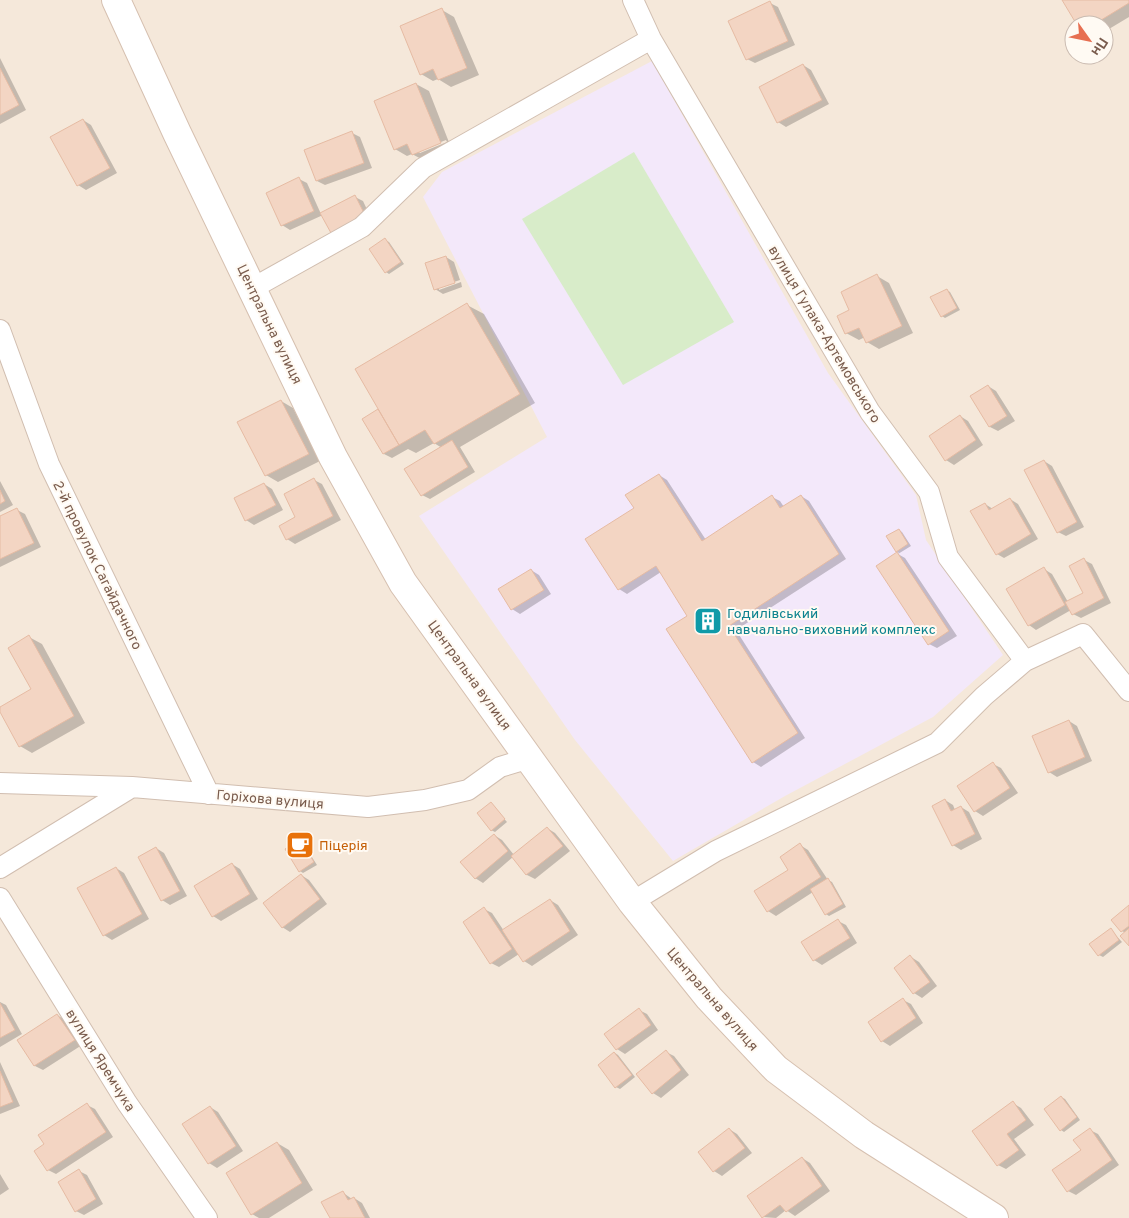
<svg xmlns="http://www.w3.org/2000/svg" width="1129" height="1218" viewBox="0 0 1129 1218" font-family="Overpass,sans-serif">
	<rect width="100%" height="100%" fill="#fdf6ec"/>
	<path fill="#f5e8da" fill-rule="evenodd" d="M 0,0 L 1129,0 L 1129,1218 L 0,1218 ZM 1074,25 L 1104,25 L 1104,55 L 1074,55 Z"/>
	<path fill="#f3e8fa" d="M 652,61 L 828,373 L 916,495 L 926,540 L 1003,655 L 933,717 L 785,796 L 673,861 L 575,740 L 419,516 L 547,437 L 423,197 L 442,172 Z"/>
	<path fill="#d8ecc9" d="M 634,152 L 734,322 L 623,385 L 522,219 Z"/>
	<path fill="#0003" fill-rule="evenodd" d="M 1063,0 L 1129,0 L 1129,17 L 1104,32 L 1104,25 L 1078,25 Z
		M 770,3 L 778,7 L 795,45 L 755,63 L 747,59 Z
		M 442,10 L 454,17 L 479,75 L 451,87 L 438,79 L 433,81 L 421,74 Z
		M 0,58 L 26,110 L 0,124 Z
		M 803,65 L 811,70 L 829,104 L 786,127 L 778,122 Z
		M 416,84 L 429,91 L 452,150 L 425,161 L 412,154 L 407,156 L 395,149 ZM 446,140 L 447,142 L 420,153 L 418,151 Z
		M 83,120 L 91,125 L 117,173 L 86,190 L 78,185 Z
		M 352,133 L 360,137 L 372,168 L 325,185 L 317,181 Z
		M 299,179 L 307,183 L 321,214 L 355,197 L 363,201 L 372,220 L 323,215 L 290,230 L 282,225 Z
		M 385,240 L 389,242 L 404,264 L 389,274 L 386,272 Z
		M 446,257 L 454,262 L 460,280 L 439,287 L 439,290 L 461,282 L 462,287 L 443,294 L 435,289 Z
		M 877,276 L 889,283 L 913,333 L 879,349 L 867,342 L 865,337 L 859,340 L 846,333 L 851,310 Z
		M 947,290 L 950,292 L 960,310 L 945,318 L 942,316 Z
		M 467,305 L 484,314 L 535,403 L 460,447 L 475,472 L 430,499 L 422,495 L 442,448 L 434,443 L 416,453 L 408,449 L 392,458 L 384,454 L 378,411 L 382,413 Z
		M 988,386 L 996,391 L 1015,421 L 998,431 L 990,427 L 972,396 Z
		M 281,401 L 293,408 L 320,461 L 278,482 L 266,475 Z
		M 960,416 L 968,421 L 983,445 L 954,465 L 946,460 Z
		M 1044,461 L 1052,466 L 1084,527 L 1066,536 L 1058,532 Z
		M 659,475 L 667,480 L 706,540 L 772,497 L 780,501 L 784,507 L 801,496 L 809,501 L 846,559 L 736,630 L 805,738 L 761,767 L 753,762 L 689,616 L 661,572 L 627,594 L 619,589 L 587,540 L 635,509 Z
		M 314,480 L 322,484 L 341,520 L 295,544 L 287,539 Z
		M 0,481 L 13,505 L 0,512 Z
		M 264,484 L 272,489 L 283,510 L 254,525 L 246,520 Z
		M 1010,499 L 1018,504 L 1038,539 L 1004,558 L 997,554 L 985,504 L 993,509 Z
		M 17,510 L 25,514 L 41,547 L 0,567 L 0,518 Z
		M 899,530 L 902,532 L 911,546 L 898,554 L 905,558 L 957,636 L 937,648 L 929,644 L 878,566 L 899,553 L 896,551 Z
		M 1084,560 L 1092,564 L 1111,603 L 1081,618 L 1073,614 L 1071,610 L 1036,630 L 1029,625 L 1044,569 L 1052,574 L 1068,602 L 1084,593 Z
		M 531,570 L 539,575 L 551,594 L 520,614 L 512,609 Z
		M 29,637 L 42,644 L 85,723 L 32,753 L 20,746 L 0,709 L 32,690 Z
		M 1069,721 L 1077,726 L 1092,761 L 1057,777 L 1049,772 Z
		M 993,764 L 1001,768 L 1018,793 L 983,816 L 975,811 Z
		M 945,800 L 953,805 L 955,810 L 961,807 L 969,812 L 982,839 L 961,850 L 953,845 Z
		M 491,804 L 507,822 L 495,832 L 491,830 Z
		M 547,828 L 555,833 L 570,851 L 535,879 L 527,875 L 513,857 L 483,883 L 475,878 L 494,835 L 502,840 L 514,855 Z
		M 300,841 L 303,843 L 317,865 L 303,873 L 300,871 Z
		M 800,845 L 808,850 L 828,880 L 832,882 L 846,907 L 829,916 L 826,914 L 813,892 L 776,916 L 768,911 L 790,871 Z
		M 156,848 L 164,853 L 187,896 L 170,905 L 162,900 Z
		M 232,864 L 240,869 L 258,899 L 221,921 L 213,916 Z
		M 116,868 L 124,873 L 149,919 L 112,940 L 104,935 Z
		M 301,875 L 309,880 L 327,904 L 290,932 L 282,927 Z
		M 550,900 L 558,905 L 578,935 L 532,966 L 524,961 L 519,954 L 499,967 L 491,963 L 484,909 L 492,913 L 504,931 Z
		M 1129,907 L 1129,944 L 1126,933 L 1122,931 Z
		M 838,921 L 846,925 L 857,943 L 822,965 L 814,960 Z
		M 1111,930 L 1122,942 L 1103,957 L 1099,955 Z
		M 911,957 L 919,962 L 937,986 L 922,998 L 914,993 Z
		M 903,1000 L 911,1004 L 923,1023 L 890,1046 L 882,1041 Z
		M 0,1002 L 6,1005 L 22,1034 L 0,1047 Z
		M 639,1010 L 647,1014 L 658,1030 L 625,1054 L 617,1049 Z
		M 57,1015 L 65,1020 L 82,1045 L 43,1070 L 35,1066 L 19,1040 Z
		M 666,1052 L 674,1056 L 689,1075 L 661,1098 L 653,1093 Z
		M 615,1053 L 618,1055 L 635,1077 L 620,1089 L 616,1087 Z
		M 0,1062 L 20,1106 L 0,1114 Z
		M 1061,1097 L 1065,1099 L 1080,1120 L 1064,1132 L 1061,1130 Z
		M 1013,1103 L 1021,1108 L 1034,1125 L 1014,1139 L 1026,1155 L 1006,1169 L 998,1165 Z
		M 87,1105 L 95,1109 L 113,1137 L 56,1174 L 48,1170 L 46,1144 Z
		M 210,1107 L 218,1112 L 243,1151 L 217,1168 L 209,1163 Z
		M 729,1129 L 737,1134 L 752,1153 L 722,1176 L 714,1171 L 700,1153 Z
		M 1090,1130 L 1098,1134 L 1119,1165 L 1076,1195 L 1068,1191 Z
		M 277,1143 L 289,1150 L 313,1190 L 269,1218 L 259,1218 L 252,1214 Z
		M 802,1158 L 810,1163 L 830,1191 L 795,1216 L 786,1210 L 776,1218 L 763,1217 Z
		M 79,1171 L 87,1175 L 103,1204 L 84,1215 L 76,1211 Z
		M 0,1174 L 9,1189 L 0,1195 Z
		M 342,1192 L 352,1199 L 354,1198 L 362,1203 L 370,1218 L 331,1218 Z"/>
	<path fill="#f3d5c3" stroke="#e6bba3" d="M 1062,0 L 1129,0 L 1129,3 L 1093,25 L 1077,25 Z
		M 770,1 L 788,41 L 746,60 L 728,21 Z
		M 442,8 L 467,68 L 438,80 L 433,69 L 420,75 L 400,26 Z
		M 803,64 L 822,100 L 777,123 L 759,87 Z
		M 0,68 L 19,105 L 0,115 Z
		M 416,83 L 441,143 L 412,155 L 407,144 L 394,150 L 374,101 Z
		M 83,119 L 110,168 L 77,186 L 50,137 Z
		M 352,131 L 364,163 L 316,181 L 304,150 Z
		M 299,177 L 314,211 L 281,226 L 266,193 Z
		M 355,195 L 365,215 L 331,233 L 320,213 Z
		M 385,238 L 401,262 L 385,273 L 369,249 Z
		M 446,256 L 455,283 L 434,290 L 425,263 Z
		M 877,274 L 902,326 L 866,343 L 859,328 L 845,334 L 837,316 L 849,310 L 841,292 Z
		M 947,289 L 957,308 L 941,317 L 930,297 Z
		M 467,303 L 520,394 L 434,444 L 425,430 L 399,445 L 355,369 Z
		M 988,385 L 1007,416 L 989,427 L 970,396 Z
		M 281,400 L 309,454 L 265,476 L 237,422 Z
		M 378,409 L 399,445 L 383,454 L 362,419 Z
		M 960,415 L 976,440 L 945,461 L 929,436 Z
		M 452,440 L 468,467 L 421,496 L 404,469 Z
		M 1044,460 L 1077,522 L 1057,533 L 1024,470 Z
		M 659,474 L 702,541 L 772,495 L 780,508 L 801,495 L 839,554 L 729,626 L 798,733 L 752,763 L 666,629 L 687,616 L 656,566 L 618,590 L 585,539 L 634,508 L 625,495 Z
		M 314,478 L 333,516 L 286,540 L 279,526 L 295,517 L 284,494 Z
		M 264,483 L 276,505 L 245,521 L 234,498 Z
		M 0,490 L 5,501 L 0,504 Z
		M 1010,498 L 1031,534 L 996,555 L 970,511 L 985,503 L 989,510 Z
		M 17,508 L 34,543 L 0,559 L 0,516 Z
		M 899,529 L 908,544 L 896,552 L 886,536 Z
		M 897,552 L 949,631 L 928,645 L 876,566 Z
		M 1084,558 L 1104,598 L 1072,615 L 1065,602 L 1083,593 L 1069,566 Z
		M 1044,567 L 1065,605 L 1028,626 L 1006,589 Z
		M 531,569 L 544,590 L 511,610 L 498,589 Z
		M 29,635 L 74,716 L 19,747 L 0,712 L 0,707 L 31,689 L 8,648 Z
		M 1069,720 L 1085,757 L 1048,773 L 1032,736 Z
		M 993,762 L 1010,788 L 974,812 L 957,786 Z
		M 945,799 L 951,811 L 961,806 L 975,834 L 952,846 L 932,806 Z
		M 491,802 L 505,819 L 491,831 L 477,813 Z
		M 547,827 L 563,846 L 526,875 L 511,856 Z
		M 494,834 L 508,851 L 475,879 L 460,862 Z
		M 300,839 L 314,862 L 299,872 L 285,849 Z
		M 800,843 L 821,877 L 767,912 L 754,891 L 788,870 L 780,857 Z
		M 156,847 L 180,891 L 161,901 L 138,857 Z
		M 232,863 L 250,894 L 212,917 L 194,886 Z
		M 116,867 L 142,914 L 103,936 L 77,888 Z
		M 301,874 L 320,899 L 282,928 L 263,903 Z
		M 828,878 L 843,904 L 825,915 L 810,889 Z
		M 550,899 L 570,931 L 523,962 L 502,930 Z
		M 1129,905 L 1129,926 L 1121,932 L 1111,920 Z
		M 484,907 L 512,949 L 490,964 L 463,922 Z
		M 838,919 L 850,938 L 813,961 L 801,942 Z
		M 1111,928 L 1119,940 L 1098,956 L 1089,944 Z
		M 1129,928 L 1129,946 L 1120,936 Z
		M 910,955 L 930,982 L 913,994 L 894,968 Z
		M 903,998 L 916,1018 L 881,1042 L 868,1022 Z
		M 0,1003 L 15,1030 L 0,1038 Z
		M 639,1008 L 651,1025 L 616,1050 L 604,1034 Z
		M 57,1014 L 75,1040 L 34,1066 L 17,1040 Z
		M 666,1050 L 681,1070 L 652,1094 L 636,1074 Z
		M 614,1052 L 632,1075 L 615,1088 L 598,1065 Z
		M 0,1071 L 13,1102 L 0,1107 Z
		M 1061,1096 L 1077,1117 L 1060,1131 L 1044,1109 Z
		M 1013,1101 L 1026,1120 L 1007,1134 L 1019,1150 L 997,1166 L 972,1131 Z
		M 87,1103 L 106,1132 L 47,1171 L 34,1151 L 44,1144 L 38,1135 Z
		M 210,1106 L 236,1146 L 208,1164 L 182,1124 Z
		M 729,1128 L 745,1148 L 713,1172 L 698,1152 Z
		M 1090,1128 L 1112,1160 L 1067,1192 L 1052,1170 L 1081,1150 L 1073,1140 Z
		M 277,1142 L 302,1183 L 251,1215 L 226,1173 Z
		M 802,1157 L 822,1186 L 786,1212 L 780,1205 L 762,1218 L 747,1196 Z
		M 79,1169 L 96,1199 L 75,1212 L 58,1182 Z
		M 343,1191 L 348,1200 L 354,1197 L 365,1218 L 330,1218 L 321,1202 Z"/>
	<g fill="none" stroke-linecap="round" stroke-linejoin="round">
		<defs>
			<path id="street" d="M 633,0 L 651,39 L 870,412 L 929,492 L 948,557 L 1025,661
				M 253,288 L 362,227 L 423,168 L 651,39
				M 0,330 L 49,464 L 209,794
				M 0,783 L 132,787 L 368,807 L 425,800 L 468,790 L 500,767 L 530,758
				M 0,868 L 132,787
				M 0,898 L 127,1103 L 207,1218
				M 632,902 L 716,851 L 937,743 L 984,696 L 1025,661 L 1083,634 L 1129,691"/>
			<path id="secondary" d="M 116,0 L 177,133 L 333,457 L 403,583 L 632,902 L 709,998 L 776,1069 L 864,1135 L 994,1218"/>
		</defs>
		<use href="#street" stroke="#d1beb0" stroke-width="22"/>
		<use href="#secondary" stroke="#d6c0b0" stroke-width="30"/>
		<use href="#street" stroke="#fff" stroke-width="20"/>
		<use href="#secondary" stroke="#fff" stroke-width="28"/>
	</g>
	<defs>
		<symbol id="building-square" viewBox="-11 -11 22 22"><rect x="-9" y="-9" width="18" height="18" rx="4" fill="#0f9aa8" stroke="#fffaf3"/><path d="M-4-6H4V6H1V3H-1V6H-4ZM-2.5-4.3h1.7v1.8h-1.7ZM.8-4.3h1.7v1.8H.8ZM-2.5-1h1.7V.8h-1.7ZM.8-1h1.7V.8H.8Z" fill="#fff"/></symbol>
		<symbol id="cafe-square" viewBox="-11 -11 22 22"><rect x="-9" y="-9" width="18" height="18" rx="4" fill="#e8710a" stroke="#fffaf3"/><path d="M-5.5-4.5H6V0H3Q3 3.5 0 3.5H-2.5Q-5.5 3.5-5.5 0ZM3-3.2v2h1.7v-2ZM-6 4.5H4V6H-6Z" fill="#fff"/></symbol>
	</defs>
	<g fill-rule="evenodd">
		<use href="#building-square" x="692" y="605" width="32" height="32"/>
		<use href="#cafe-square" x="284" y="829" width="32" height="32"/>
	</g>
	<g text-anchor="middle" stroke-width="4" stroke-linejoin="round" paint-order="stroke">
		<g font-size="14" fill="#7a5c4d" stroke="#fffaf3">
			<text transform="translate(270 324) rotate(64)" y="5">Центральна вулиця</text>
			<text transform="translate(825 334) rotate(59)" y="5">вулиця Гулака-Артемовського</text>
			<text transform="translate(98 565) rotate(64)" y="5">2-й провулок Сагайдачного</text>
			<text transform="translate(470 675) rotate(54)" y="5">Центральна вулиця</text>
			<text transform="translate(270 799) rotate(5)" y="5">Горіхова вулиця</text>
			<text transform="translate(713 999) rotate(49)" y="5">Центральна вулиця</text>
			<text transform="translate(101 1060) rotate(58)" y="5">вулиця Яремчука</text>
		</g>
		<g font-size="14" fill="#0d838f" stroke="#fffaf3" text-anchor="start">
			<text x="727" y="618">Годилівський<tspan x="727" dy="16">навчально-виховний комплекс</tspan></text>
		</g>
		<g font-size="14" fill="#c56008" stroke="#fffaf3" text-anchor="start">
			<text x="319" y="850">Піцерія</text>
		</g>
	</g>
	<g transform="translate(1089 40) rotate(123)"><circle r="24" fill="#fffaf3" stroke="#cabbb1"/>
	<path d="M0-4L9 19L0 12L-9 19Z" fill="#e76f51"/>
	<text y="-8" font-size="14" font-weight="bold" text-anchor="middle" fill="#7a5c4d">Пн</text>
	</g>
</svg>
